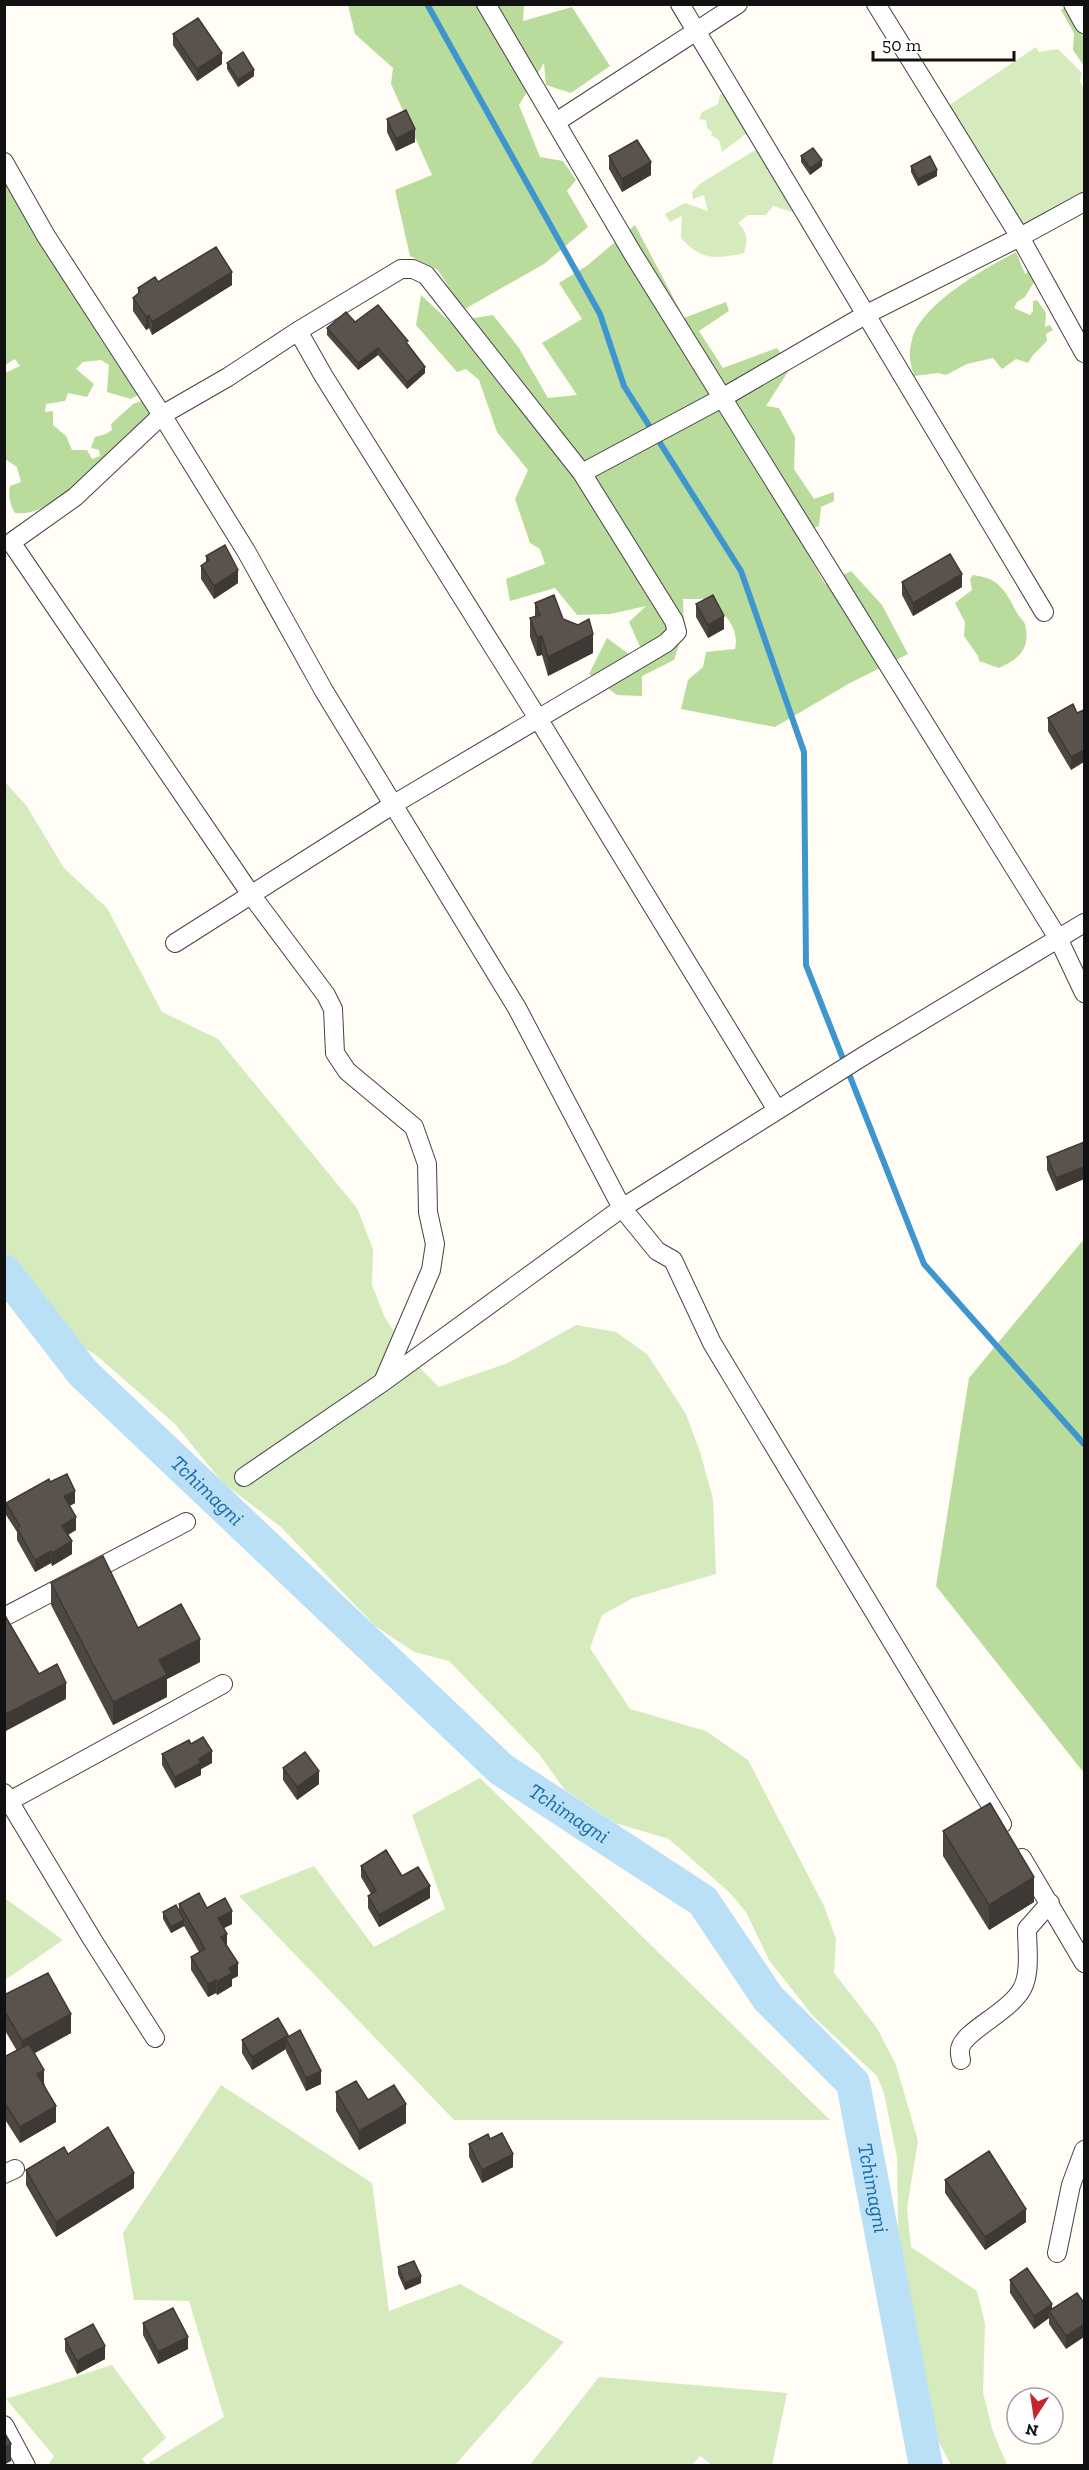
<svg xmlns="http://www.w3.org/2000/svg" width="1089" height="2470" viewBox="0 0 1089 2470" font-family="'Zilla Slab',serif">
	<rect width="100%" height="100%" fill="#fffdf5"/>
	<path fill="#d5ebbd" d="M 1036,47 L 1039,52 L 1058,49 L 1082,73 L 1080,81 L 1084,89 L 1084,197 L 1022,232 L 945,108 Z
		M 728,93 L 747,133 L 722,152 L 719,140 L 711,135 L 712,132 L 707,128 L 706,120 L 699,119 L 702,112 L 718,104 L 720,95 Z
		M 757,149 L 803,193 L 795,213 L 773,206 L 766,215 L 748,215 L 738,223 C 748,233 748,239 744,253 C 715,259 702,261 681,238 L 682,216 L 670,222 L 665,214 L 685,203 L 708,211 L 704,195 L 693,199 L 692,192 L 701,183 Z
		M 4,781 L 26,805 L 64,868 L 107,908 L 162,1012 L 218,1039 L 357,1208 L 373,1249 L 372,1285 L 385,1318 L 414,1362 L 439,1387 L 508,1363 L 576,1325 L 616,1332 L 647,1354 L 686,1414 L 700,1452 L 713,1499 L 716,1574 L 633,1598 L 602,1615 L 590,1648 L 630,1709 L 706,1731 L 748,1760 L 824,1906 L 836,1939 L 834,1973 L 877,2028 L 896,2065 L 918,2141 L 907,2208 L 911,2247 L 977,2291 L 985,2324 L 983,2393 L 992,2429 L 1007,2465 L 951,2465 L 935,2435 L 899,2276 L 897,2157 L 884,2093 L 877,2076 L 813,2016 L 769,1960 L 746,1912 L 729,1892 L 669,1839 L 615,1823 L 565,1790 L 539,1754 L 449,1661 L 414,1652 L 374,1625 L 281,1527 L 223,1483 L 174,1423 L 96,1355 L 5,1301 Z
		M 480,1778 L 830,2120 L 454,2120 L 239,1896 L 314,1866 L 374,1947 L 445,1909 L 412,1815 Z
		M 6,1899 L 63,1940 L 5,1980 L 4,1900 Z
		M 221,2085 L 372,2183 L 389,2311 L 460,2284 L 564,2342 L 455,2465 L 151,2466 L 149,2463 L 224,2417 L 189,2301 L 134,2300 L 123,2233 Z
		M 112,2365 L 166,2438 L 142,2459 L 147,2465 L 48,2465 L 54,2456 L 6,2399 Z
		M 599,2377 L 787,2393 L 772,2465 L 712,2465 L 700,2456 L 692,2465 L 530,2465 Z"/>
	<path fill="#b9dc9c" d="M 348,5 L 524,5 L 523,21 L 572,7 L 610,66 L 571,93 L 546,85 L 544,63 L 519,105 L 540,157 L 563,161 L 576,180 L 567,191 L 588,227 L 544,264 L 463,310 L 438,270 L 410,256 L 395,190 L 432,175 L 391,84 L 393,68 L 355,34 Z
		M 1068,5 L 1084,5 L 1084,66 L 1073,50 L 1074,33 L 1061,10 Z
		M 4,171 L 100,338 L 139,394 L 131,399 L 107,392 L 109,365 L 101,360 L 83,362 L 76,369 L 94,384 L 87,397 L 68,393 L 65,401 L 46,404 L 45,412 L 53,411 L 53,425 L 66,436 L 72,450 L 87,450 L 92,459 L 100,456 L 99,450 L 91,448 L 95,437 L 106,434 L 112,430 L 111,424 L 133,404 L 144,400 L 156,413 C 127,442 57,519 15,513 C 10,505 8,496 10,486 L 21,482 L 17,467 L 5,459 L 5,373 L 20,366 L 15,359 L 5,365 Z
		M 635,225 L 684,318 L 726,302 L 729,311 L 699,331 L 723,368 L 777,348 L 791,367 L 766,406 L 779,408 L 795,437 L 794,469 L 814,499 L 834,492 L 834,501 L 821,507 L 819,526 L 797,535 L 825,584 L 851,571 L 882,605 L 908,654 L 850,683 L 775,727 L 681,709 L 688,680 L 703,667 L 706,652 L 735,649 C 740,626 723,613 708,599 L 683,599 L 684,630 L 674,660 L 642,676 L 642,696 L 617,695 L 589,674 L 607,638 L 634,658 L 641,649 L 629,622 L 646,606 L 610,614 L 577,615 L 555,588 L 510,601 L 506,579 L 545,564 L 540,549 L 530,543 L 515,499 L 528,470 L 497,432 L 479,380 L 466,369 L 457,372 L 416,325 L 421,295 L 450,322 L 493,315 L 519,348 L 548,398 L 577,395 L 542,343 L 582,319 L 559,283 L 588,265 Z
		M 1016,252 L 1025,274 L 1032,268 L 1037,277 L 1025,297 L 1017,302 L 1014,308 L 1030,315 L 1033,311 L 1033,301 L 1037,300 L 1046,313 L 1045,327 L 1050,325 L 1053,330 L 1046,334 L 1047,341 L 1033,355 L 1028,363 L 1016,359 L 1002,369 L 993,358 L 967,364 L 946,375 L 938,373 L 914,376 C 910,363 908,353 912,340 C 920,305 985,268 1016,252 Z
		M 973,575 C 980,576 989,578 995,582 C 1006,590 1011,602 1017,613 C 1019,617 1023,620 1025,624 C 1031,649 1019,659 999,668 L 979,661 L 978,656 L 964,636 L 965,622 L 955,603 L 972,590 L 970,579 Z
		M 1084,1239 L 1084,1773 L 936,1586 L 969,1378 Z"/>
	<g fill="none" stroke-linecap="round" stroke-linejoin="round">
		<path stroke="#3f96cf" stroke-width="6" d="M 427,4 L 600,314 L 624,386 L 741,571 L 804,752 L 806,965 L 924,1264 L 1084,1444"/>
		<path stroke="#b9e0f7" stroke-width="34" id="s1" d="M 4,1271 L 83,1373 L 501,1769 L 703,1901 L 768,1998 L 853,2083 L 926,2466"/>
		<defs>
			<path id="street" d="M 486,4 L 633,254 L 1058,938 L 1084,993
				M 680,4 L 1044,612
				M 876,4 L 1020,237 L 1084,353
				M 1073,4 L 1084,24
				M 556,122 L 738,4
				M 4,162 L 46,236 L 162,415 L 246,551 L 324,691 L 517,1008 L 622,1208 L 657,1251 L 673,1260 L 712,1343 L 1002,1824
				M 298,331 L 323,375 L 539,720 L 777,1110
				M 582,473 L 722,398 L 865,315 L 1020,237 L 1084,202
				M 175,943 L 394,804 L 666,643 L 677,632 L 674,621 L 582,473 L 426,275 L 413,269 L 401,269 L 298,331 L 228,377 L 162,415 L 75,497 L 13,541 L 13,545 L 252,896 L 326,995 L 333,1009 L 335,1053 L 347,1071 L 414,1127 L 427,1164 L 428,1212 L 435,1244 L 431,1270 L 383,1382
				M 244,1477 L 383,1382 L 622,1208 L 865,1055 L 1084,923
				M 4,1617 L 186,1522
				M 4,1793 L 92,1939 L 155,2038
				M 4,1804 L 223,1684
				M 1022,1858 L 1084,1963
				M 961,2060 C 960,2055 959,2050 961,2046 C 967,2030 1010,2011 1022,1989 C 1031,1973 1027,1947 1027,1929 L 1050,1903
				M 4,2174 L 15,2169
				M 1057,2253 L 1071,2185 L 1084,2150
				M 4,2425 L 26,2466"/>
		</defs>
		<use href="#street" stroke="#444" stroke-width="20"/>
		<use href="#street" stroke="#fff" stroke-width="18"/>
	</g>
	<path fill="#4d4742" d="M 173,34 L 222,64 L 197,81 L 173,45 Z
		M 227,63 L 254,76 L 238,87 L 227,69 Z
		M 387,119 L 415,142 L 396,151 L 387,132 Z
		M 609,156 L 651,175 L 622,192 L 609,169 Z
		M 801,156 L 822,166 L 810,175 L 801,162 Z
		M 911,166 L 937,176 L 918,186 L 911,172 Z
		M 158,282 L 232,285 L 152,335 L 149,328 L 146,330 L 133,311 L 133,298 L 138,294 L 138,288 Z
		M 355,322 L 408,345 L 425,373 L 407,389 L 378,355 L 358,370 L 327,335 L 327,328 Z
		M 206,556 L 238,583 L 214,599 L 201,579 L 201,566 L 206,562 Z
		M 902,582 L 962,587 L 913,616 L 902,595 Z
		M 535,603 L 563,619 L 593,653 L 548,676 L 542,655 L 537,656 L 530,637 L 530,618 L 535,617 Z
		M 696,604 L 724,629 L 708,638 L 696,617 Z
		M 1073,704 L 1071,770 L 1048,731 L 1048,718 Z
		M 1084,1142 L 1084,1179 L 1056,1191 L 1047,1170 L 1047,1157 Z
		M 50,1482 L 75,1503 L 69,1506 L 76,1530 L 68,1535 L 72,1554 L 52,1566 L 51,1563 L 35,1572 L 17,1540 L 17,1532 L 6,1515 L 6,1503 Z
		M 51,1583 L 138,1628 L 200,1662 L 167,1679 L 167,1697 L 113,1725 L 51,1605 Z
		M 191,1744 L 212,1763 L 201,1769 L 201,1775 L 175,1788 L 162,1765 L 162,1754 Z
		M 283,1768 L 319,1784 L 297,1800 L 283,1780 Z
		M 943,1831 L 1034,1902 L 989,1930 L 943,1856 Z
		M 361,1866 L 402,1876 L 430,1898 L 379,1927 L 368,1908 L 368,1896 L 371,1894 L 361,1877 Z
		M 179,1904 L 207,1908 L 232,1924 L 224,1928 L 227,1946 L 238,1976 L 232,1979 L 232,1986 L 217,1995 L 216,1993 L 208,1997 L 191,1970 L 191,1957 L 199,1952 L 184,1926 L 171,1933 L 163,1919 L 163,1912 L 179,1910 Z
		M 4,1995 L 71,2033 L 35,2053 L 56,2122 L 20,2143 L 4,2118 L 4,2057 L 17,2051 L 4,2029 Z
		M 288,2037 L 321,2084 L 306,2091 L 286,2051 L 286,2049 L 252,2070 L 242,2053 L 242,2040 Z
		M 336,2092 L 368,2100 L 406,2123 L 359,2150 L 336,2111 Z
		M 490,2139 L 513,2167 L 482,2183 L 469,2157 L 469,2144 Z
		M 26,2170 L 134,2188 L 56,2237 L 26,2185 Z
		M 945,2180 L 1026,2222 L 985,2250 L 945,2193 Z
		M 398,2267 L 421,2283 L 405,2290 L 398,2274 Z
		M 1010,2280 L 1052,2310 L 1077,2293 L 1066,2349 L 1049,2324 L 1049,2318 L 1034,2329 L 1010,2293 Z
		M 143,2323 L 188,2349 L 158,2364 L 143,2335 Z
		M 65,2339 L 105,2359 L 77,2374 L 65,2351 Z"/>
	<path fill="#3f3936" d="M 222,53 L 222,64 L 197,81 L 197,69 Z
		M 254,70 L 254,76 L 238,87 L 238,80 Z
		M 415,129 L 415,142 L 396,151 L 396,139 Z
		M 822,160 L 822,166 L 810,175 L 810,168 Z
		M 651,162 L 651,175 L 622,192 L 622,179 Z
		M 937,170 L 937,176 L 918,186 L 918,179 Z
		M 232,272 L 232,285 L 152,335 L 152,322 Z
		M 149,315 L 149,328 L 146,330 L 146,317 Z
		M 378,348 L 378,355 L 358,370 L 358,363 Z
		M 425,367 L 425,373 L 407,389 L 407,382 Z
		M 238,570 L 238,583 L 214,599 L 214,586 Z
		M 962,574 L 962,587 L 913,616 L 913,603 Z
		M 724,616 L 724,629 L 708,638 L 708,625 Z
		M 593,634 L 593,653 L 548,676 L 548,657 Z
		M 542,636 L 542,655 L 537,656 L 537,637 Z
		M 1084,750 L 1084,762 L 1071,770 L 1071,757 Z
		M 1084,1167 L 1084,1179 L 1056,1191 L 1056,1178 Z
		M 75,1491 L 75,1503 L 64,1509 L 64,1496 Z
		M 76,1517 L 76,1530 L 62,1538 L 62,1526 Z
		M 72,1541 L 72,1554 L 52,1566 L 52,1553 Z
		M 51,1551 L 51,1563 L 35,1572 L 35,1560 Z
		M 200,1639 L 200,1662 L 167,1679 L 167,1697 L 113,1725 L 113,1702 L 159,1660 Z
		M 66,1683 L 66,1699 L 4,1732 L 4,1715 Z
		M 212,1751 L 212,1763 L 201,1769 L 201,1775 L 175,1788 L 175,1777 L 199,1759 Z
		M 319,1771 L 319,1784 L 297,1800 L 297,1787 Z
		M 1034,1877 L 1034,1902 L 989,1930 L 989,1905 Z
		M 430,1886 L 430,1898 L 379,1927 L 379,1915 Z
		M 232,1911 L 232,1924 L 218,1931 L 218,1918 Z
		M 184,1920 L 184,1926 L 171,1933 L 171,1927 Z
		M 227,1934 L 227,1947 L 221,1937 Z
		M 238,1963 L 238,1976 L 232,1979 L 232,1986 L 217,1995 L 217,1982 L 229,1968 Z
		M 216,1980 L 216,1993 L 208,1997 L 208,1984 Z
		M 71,2014 L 71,2033 L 22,2060 L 22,2041 Z
		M 288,2035 L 288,2044 L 286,2038 L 286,2049 L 252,2070 L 252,2057 Z
		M 44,2070 L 44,2086 L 37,2074 Z
		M 321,2071 L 321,2084 L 306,2091 L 306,2078 Z
		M 406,2104 L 406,2123 L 359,2150 L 359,2131 Z
		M 56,2106 L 56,2122 L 20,2143 L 20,2127 Z
		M 513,2154 L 513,2167 L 482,2183 L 482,2170 Z
		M 134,2173 L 134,2188 L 56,2237 L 56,2222 Z
		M 1026,2209 L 1026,2222 L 985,2250 L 985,2237 Z
		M 421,2276 L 421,2283 L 405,2290 L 405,2283 Z
		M 1052,2304 L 1052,2314 L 1049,2311 L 1049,2318 L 1034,2329 L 1034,2316 Z
		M 1084,2324 L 1084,2337 L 1066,2349 L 1066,2336 Z
		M 188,2337 L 188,2349 L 158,2364 L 158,2352 Z
		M 105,2346 L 105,2359 L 77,2374 L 77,2361 Z
		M 11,2444 L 11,2461 L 4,2465 L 4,2447 Z"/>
	<path fill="#5a524d" stroke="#3f3936" stroke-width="1.5" d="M 198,18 L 222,53 L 197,69 L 173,34 Z
		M 243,52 L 254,70 L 238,80 L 227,63 Z
		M 406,110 L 415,129 L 396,139 L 387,119 Z
		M 637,140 L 651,162 L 622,179 L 609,156 Z
		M 813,148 L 822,160 L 810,168 L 801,156 Z
		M 930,156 L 937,170 L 918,179 L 911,166 Z
		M 216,247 L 232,272 L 152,322 L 149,315 L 146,317 L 133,298 L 140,292 L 138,288 L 155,277 L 158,282 Z
		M 378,305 L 408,341 L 406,342 L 425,367 L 407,382 L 378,348 L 358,363 L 327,328 L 346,312 L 355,322 Z
		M 225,545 L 238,570 L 214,586 L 201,566 L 209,560 L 206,556 Z
		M 950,554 L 962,574 L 913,603 L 902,582 Z
		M 554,595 L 563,619 L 578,625 L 589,619 L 593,634 L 548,657 L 542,636 L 537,637 L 530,618 L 540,615 L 535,603 Z
		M 713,595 L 724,616 L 708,625 L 696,604 Z
		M 1073,704 L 1077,713 L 1084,710 L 1084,750 L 1071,757 L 1048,718 Z
		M 1084,1142 L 1084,1167 L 1056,1178 L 1047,1157 Z
		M 67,1474 L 75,1491 L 64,1496 L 76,1517 L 62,1526 L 72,1541 L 52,1553 L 51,1551 L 35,1560 L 17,1528 L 20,1526 L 6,1503 L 49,1479 L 50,1482 Z
		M 103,1556 L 138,1628 L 181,1604 L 200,1639 L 159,1660 L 167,1675 L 113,1702 L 51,1583 Z
		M 4,1614 L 39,1674 L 57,1664 L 66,1683 L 4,1715 Z
		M 203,1737 L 212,1751 L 199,1759 L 201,1763 L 175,1777 L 162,1754 L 189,1740 L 191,1744 Z
		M 305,1752 L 319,1771 L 297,1787 L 283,1768 Z
		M 990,1803 L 1034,1877 L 989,1905 L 943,1831 Z
		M 386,1850 L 402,1876 L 418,1867 L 430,1886 L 379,1915 L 368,1896 L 376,1891 L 361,1866 Z
		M 199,1893 L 207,1908 L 225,1898 L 232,1911 L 218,1918 L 227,1934 L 221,1937 L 238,1963 L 229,1968 L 232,1973 L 217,1982 L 216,1980 L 208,1984 L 191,1957 L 205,1949 L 179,1904 Z
		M 176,1905 L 184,1920 L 171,1927 L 163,1912 Z
		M 48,1973 L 71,2014 L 22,2041 L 4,2010 L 4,1995 Z
		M 278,2018 L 288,2035 L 252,2057 L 242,2040 Z
		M 300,2030 L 321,2071 L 306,2078 L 286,2038 Z
		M 29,2044 L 44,2070 L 37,2074 L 56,2106 L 20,2127 L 4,2102 L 4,2057 Z
		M 356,2081 L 368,2100 L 394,2085 L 406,2104 L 359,2131 L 336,2092 Z
		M 108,2127 L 134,2173 L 56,2222 L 26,2170 L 64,2147 L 68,2154 Z
		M 502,2133 L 513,2154 L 482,2170 L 469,2144 L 488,2134 L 490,2139 Z
		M 989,2151 L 1026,2209 L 985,2237 L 945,2180 Z
		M 414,2261 L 421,2276 L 405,2283 L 398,2267 Z
		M 1027,2268 L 1052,2304 L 1034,2316 L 1010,2280 Z
		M 1077,2293 L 1084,2303 L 1084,2324 L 1066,2336 L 1049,2311 Z
		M 173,2308 L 188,2337 L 158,2352 L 143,2323 Z
		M 93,2324 L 105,2346 L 77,2361 L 65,2339 Z
		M 4,2432 L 11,2444 L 4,2447 Z"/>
	<g text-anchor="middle" stroke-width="6" stroke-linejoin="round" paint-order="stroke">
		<g font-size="21" font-style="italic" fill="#1768a6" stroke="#fff">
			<text dy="7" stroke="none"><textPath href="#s1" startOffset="300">Tchimagni</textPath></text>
			<text dy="7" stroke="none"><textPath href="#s1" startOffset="786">Tchimagni</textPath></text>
			<text dy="7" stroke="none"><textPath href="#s1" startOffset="1290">Tchimagni</textPath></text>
		</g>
	</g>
	<rect width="1089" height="2470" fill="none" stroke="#111111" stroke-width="12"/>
	<g transform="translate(1035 2416) rotate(192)"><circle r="28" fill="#ffffff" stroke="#a0a0a0" stroke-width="1.5"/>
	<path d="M0-4.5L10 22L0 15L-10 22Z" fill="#c4262e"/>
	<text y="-9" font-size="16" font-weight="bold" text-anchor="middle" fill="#111111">N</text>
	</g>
	<path d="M873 51v9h141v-9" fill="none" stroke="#111111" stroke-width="3"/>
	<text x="882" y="51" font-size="18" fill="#111111" stroke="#ffffff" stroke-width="4.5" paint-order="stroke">50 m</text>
</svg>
